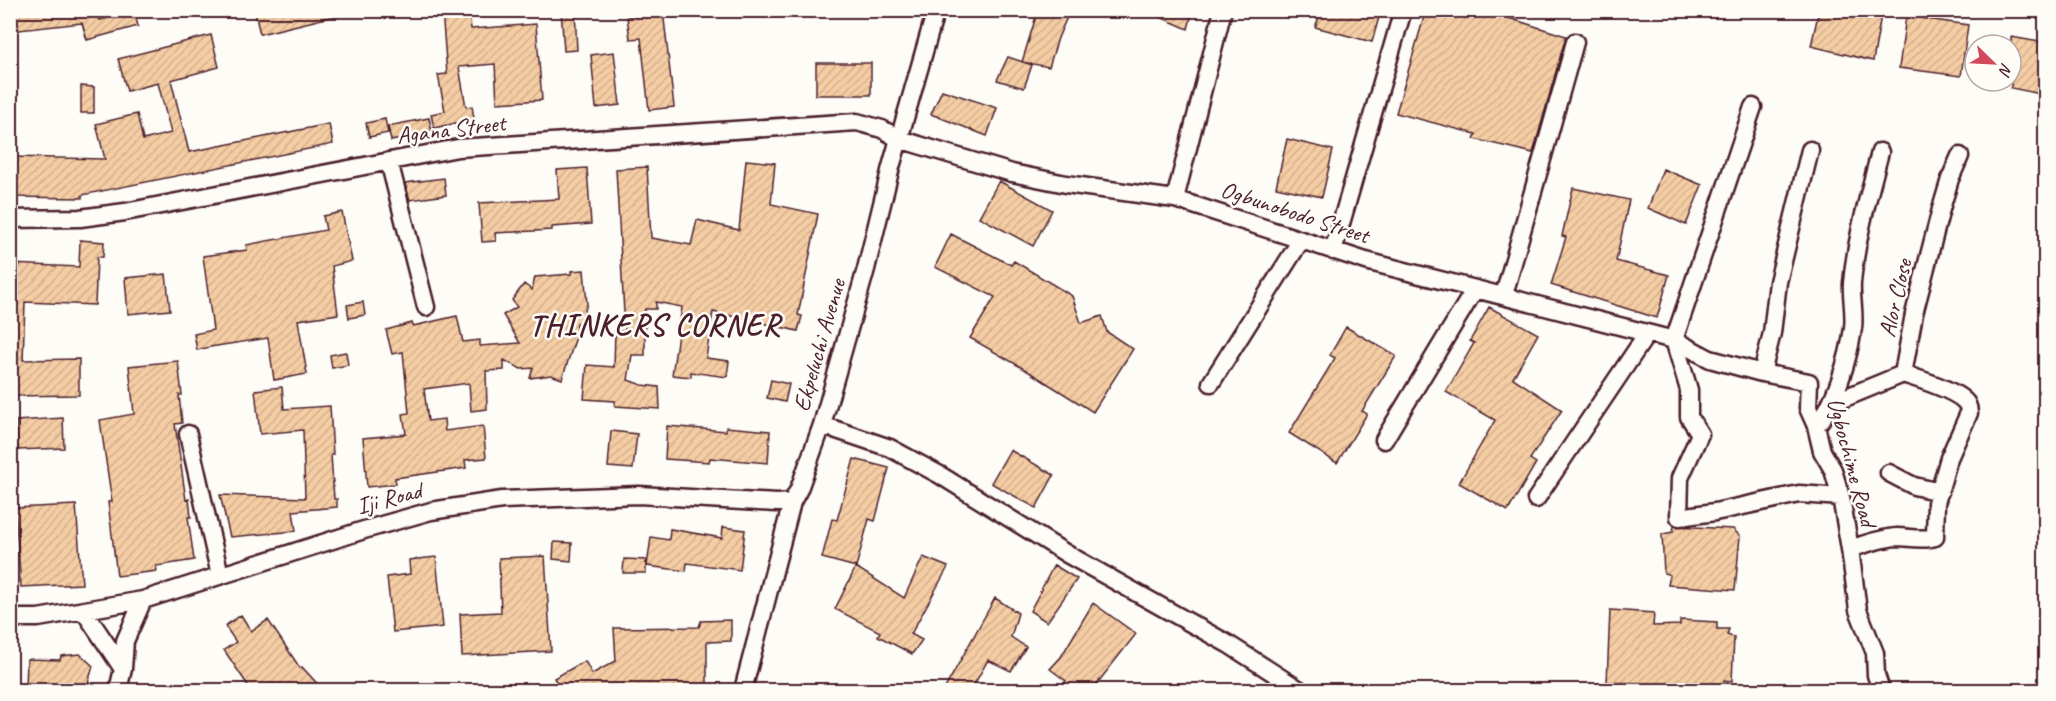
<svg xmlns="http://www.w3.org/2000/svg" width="2056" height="701" viewBox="0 0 2056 701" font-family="Caveat,sans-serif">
	<defs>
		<pattern id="building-hatch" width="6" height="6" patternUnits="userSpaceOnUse" patternTransform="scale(1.5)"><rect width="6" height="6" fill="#f4cda4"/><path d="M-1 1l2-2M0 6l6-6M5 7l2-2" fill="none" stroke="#d3b08d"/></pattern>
	</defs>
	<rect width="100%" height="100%" fill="#fdfcf7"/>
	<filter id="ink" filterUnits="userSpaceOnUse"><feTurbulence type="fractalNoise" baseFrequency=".0167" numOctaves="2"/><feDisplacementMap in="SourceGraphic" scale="12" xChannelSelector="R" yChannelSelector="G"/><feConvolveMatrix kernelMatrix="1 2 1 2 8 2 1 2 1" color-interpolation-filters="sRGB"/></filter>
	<g filter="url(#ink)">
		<path fill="url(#building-hatch)" stroke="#4a1f2b" stroke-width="1.5" d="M 45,10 L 98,10 L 100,20 L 134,11 L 138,26 L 87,40 L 82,23 L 10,31 L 10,14 Z
			M 265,10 L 338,10 L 339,15 L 260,34 L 255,13 Z
			M 442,10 L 469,10 L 471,29 L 536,24 L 542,100 L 497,103 L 495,64 L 459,67 L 466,107 L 472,106 L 474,119 L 434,128 L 431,114 L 445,111 L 438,75 L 447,74 Z
			M 561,10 L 575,10 L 577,50 L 564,51 Z
			M 645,10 L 666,10 L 664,19 L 674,107 L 649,110 L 641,38 L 630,39 L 627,17 L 644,14 Z
			M 1038,10 L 1070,10 L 1058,38 L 1049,67 L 1022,62 Z
			M 1144,10 L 1193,10 L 1188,29 Z
			M 1322,10 L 1381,10 L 1372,42 L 1315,27 Z
			M 1426,10 L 1497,10 L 1496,14 L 1566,36 L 1533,153 L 1474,139 L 1476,134 L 1396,113 Z
			M 1819,10 L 1882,10 L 1873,61 L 1811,46 Z
			M 1906,16 L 1968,25 L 1961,76 L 1899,68 Z
			M 211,35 L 219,67 L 171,80 L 189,152 L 329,124 L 333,144 L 82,195 L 82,198 L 10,197 L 10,157 L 105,159 L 96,124 L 137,114 L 143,140 L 171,133 L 158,83 L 127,91 L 118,59 Z
			M 2011,37 L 2046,43 L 2046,73 L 2041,94 L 2011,88 Z
			M 614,52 L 620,105 L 596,108 L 591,55 Z
			M 1008,57 L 1032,65 L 1024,88 L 997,80 Z
			M 816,63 L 871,63 L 871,95 L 816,95 Z
			M 81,86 L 94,87 L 94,113 L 81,113 Z
			M 942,90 L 997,108 L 987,136 L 931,114 Z
			M 429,118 L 432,132 L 391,141 L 388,126 Z
			M 385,119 L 388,133 L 369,137 L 366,123 Z
			M 1287,139 L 1333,150 L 1322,197 L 1276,187 Z
			M 746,160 L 775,163 L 771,204 L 818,214 L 798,315 L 802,316 L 798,331 L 713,312 L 706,358 L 729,361 L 727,377 L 691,372 L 691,377 L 672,375 L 682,307 L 656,302 L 656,309 L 645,309 L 645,355 L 632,355 L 628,380 L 642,385 L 659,387 L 660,409 L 615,406 L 615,401 L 584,399 L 587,365 L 614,367 L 615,331 L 625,331 L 616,169 L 647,167 L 651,238 L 691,245 L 697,220 L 739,230 Z
			M 587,168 L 591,224 L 552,227 L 552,230 L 495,233 L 496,241 L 482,242 L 479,203 L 559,199 L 557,170 Z
			M 1663,169 L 1702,185 L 1686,225 L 1648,208 Z
			M 444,178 L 446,195 L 410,200 L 405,183 Z
			M 999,181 L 1052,210 L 1033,246 L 979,217 Z
			M 1573,188 L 1629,200 L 1616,261 L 1669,275 L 1657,318 L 1551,285 L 1566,237 L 1562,236 Z
			M 342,212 L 352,261 L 332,266 L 338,314 L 298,320 L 307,374 L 274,380 L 268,338 L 210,347 L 197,350 L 194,334 L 213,330 L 203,256 L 247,250 L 246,245 L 326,230 L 323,216 Z
			M 951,234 L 1011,265 L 1014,261 L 1072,296 L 1081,323 L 1102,316 L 1107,332 L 1133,349 L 1093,412 L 1026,370 L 970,338 L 995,297 L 935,267 Z
			M 80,240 L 104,242 L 103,257 L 97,257 L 95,305 L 25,302 L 23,360 L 79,359 L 79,395 L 10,396 L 11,264 L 79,267 Z
			M 584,270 L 587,304 L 581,322 L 577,323 L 576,337 L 562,379 L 551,375 L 530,378 L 533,368 L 521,369 L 504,360 L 504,370 L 486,371 L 487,409 L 471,411 L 469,383 L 424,389 L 428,421 L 444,419 L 445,431 L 483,426 L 486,458 L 465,460 L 466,468 L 395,478 L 396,484 L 367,487 L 363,438 L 406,434 L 403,414 L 409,413 L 403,352 L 392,354 L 386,330 L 412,323 L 413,326 L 457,316 L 463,342 L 480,340 L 480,346 L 520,343 L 503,315 L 517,307 L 512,300 L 524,284 L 532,290 L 535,277 L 571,274 L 571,271 Z
			M 166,274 L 170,310 L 128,314 L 125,278 Z
			M 363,302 L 365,315 L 349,318 L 347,305 Z
			M 1489,307 L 1538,334 L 1513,378 L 1562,410 L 1530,459 L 1536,463 L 1508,511 L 1459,483 L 1495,420 L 1446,392 L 1474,343 L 1470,341 Z
			M 1346,327 L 1396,356 L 1362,411 L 1367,414 L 1337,463 L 1289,433 L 1335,358 L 1330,355 Z
			M 346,352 L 348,365 L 332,368 L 330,355 Z
			M 178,361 L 182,395 L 179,395 L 182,423 L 175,424 L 186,500 L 189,499 L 191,517 L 188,517 L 194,560 L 156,566 L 157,571 L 117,576 L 108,502 L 112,502 L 100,420 L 134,414 L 129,366 Z
			M 771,380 L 789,384 L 785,402 L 767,398 Z
			M 282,387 L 284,409 L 330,406 L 333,455 L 331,455 L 334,499 L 337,499 L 337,507 L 293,511 L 296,531 L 230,537 L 220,495 L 305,498 L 303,430 L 260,434 L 255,390 Z
			M 63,418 L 64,448 L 18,450 L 16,421 Z
			M 667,426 L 726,431 L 726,427 L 770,431 L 768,463 L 710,458 L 709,462 L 665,459 Z
			M 611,431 L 637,434 L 633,469 L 608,467 Z
			M 1010,450 L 1054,475 L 1036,508 L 991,483 Z
			M 854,459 L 889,468 L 875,521 L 869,519 L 856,567 L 822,558 L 832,519 L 837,520 Z
			M 76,505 L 82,584 L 21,587 L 15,508 Z
			M 1674,526 L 1733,529 L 1740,536 L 1735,590 L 1668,585 L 1670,575 L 1664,573 L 1662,534 L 1673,532 Z
			M 723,527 L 745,530 L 740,570 L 687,563 L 686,571 L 647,566 L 651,537 L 669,540 L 670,529 L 722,538 Z
			M 554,542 L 572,543 L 571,561 L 553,559 Z
			M 545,556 L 551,651 L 462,656 L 460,614 L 501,612 L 499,558 Z
			M 436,557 L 443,627 L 393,632 L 387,577 L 410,574 L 409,560 Z
			M 923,557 L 948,567 L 911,634 L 922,640 L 912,654 L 878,636 L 880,632 L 835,609 L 856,567 L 904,598 Z
			M 624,559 L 646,560 L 646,573 L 623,573 Z
			M 1054,565 L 1077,579 L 1047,622 L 1030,611 Z
			M 995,598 L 1018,613 L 1011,637 L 1026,647 L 1011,671 L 988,660 L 971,690 L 944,690 Z
			M 1093,603 L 1136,634 L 1092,690 L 1060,690 L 1066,681 L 1050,669 L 1061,657 Z
			M 1610,610 L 1654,613 L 1653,626 L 1680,625 L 1680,620 L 1717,622 L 1717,629 L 1729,629 L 1727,635 L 1734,637 L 1732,681 L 1724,680 L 1725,689 L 1607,682 Z
			M 241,615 L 251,631 L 268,620 L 300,668 L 302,667 L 323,690 L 251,690 L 224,650 L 236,642 L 225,626 Z
			M 731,620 L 731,641 L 707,642 L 707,690 L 561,690 L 554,678 L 585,661 L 592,674 L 616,661 L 614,628 L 699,627 L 701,621 Z
			M 80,654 L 93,666 L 86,690 L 26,690 L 27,659 L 60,660 L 61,656 Z"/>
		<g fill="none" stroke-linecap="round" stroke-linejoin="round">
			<defs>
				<path id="minor" d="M 1753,107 L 1674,340 L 1689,390 L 1689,417 L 1700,434 L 1680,478 L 1679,517 L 1715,512 L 1799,494 L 1841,497
					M 389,161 L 426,307
					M 1175,199 L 1223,10
					M 10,219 L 80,218 L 125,212 L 458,148 L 857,122 L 882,129 L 899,139 L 1012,173 L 1066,184 L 1175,199 L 1366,261 L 1674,340 L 1710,359 L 1762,373 L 1809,382 L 1808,408 L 1816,426 L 1822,451 L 1833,470 L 1841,497 L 1850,549 L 1858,610 L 1875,653 L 1876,675 L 1881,690
					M 1333,251 L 1403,10
					M 1504,295 L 1575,42
					M 1762,373 L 1772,333 L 1778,282 L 1810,150
					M 1903,374 L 1914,314 L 1941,209 L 1950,179 L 1960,156
					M 1211,383 L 1301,240
					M 1829,409 L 1842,399 L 1903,374
					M 822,425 L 890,448 L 940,475 L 1067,554 L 1228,644 L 1300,690
					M 1816,426 C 1835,405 1849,357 1853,328 C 1855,313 1851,298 1852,283 C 1856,238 1869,195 1880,152
					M 188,434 L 220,575
					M 1384,440 L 1475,289
					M 1889,473 L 1914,486 L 1940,492
					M 1536,499 L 1647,334
					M 1850,549 C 1865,544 1881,538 1897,537 C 1909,537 1922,541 1935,537 L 1936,503 L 1949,458 L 1969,413 C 1969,410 1968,406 1967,404 C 1958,390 1918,379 1903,374
					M 84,611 L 123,669
					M 10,618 L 38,618 L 143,600 L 364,530 L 431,511 L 502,500 L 639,495 L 777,503 L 792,502
					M 118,690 L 123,669 L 125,641 L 143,600
					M 743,690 L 792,502 L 799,489 L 822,425 L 866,269 L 891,167 L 936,10"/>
			</defs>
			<use href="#minor" stroke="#4a1f2b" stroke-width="21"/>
			<use href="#minor" stroke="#fdfcf7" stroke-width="16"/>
		</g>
	</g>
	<g text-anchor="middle" stroke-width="5" stroke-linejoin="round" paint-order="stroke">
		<g font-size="24" fill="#4a1f2b" stroke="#fdfcf7">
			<text transform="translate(451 129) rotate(-7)" y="8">Agana Street</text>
			<text transform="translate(1295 212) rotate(18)" y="8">Ogbunobodo Street</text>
			<text transform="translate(1895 298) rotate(-77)" y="8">Alor Close</text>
			<text transform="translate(819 345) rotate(-74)" y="8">Ekpeluchi Avenue</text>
			<text transform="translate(1852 462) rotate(75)" y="8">Ugbochime Road</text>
			<text transform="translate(389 498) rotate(-15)" y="8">Iji Road</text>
		</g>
		<g font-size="30" font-weight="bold" letter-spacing="1.5" fill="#4a1f2b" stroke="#fdfcf7">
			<text x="655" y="335">THINKERS CORNER</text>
		</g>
	</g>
	<rect width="2056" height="701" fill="none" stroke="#fdfcf7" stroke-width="36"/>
	<rect x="18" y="18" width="2020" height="665" fill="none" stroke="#4a1f2b" stroke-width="2" filter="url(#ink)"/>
	<g transform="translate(1993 63) rotate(114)"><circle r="28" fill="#fdfcf7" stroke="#b5a4a5" stroke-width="1.5"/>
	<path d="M0-4.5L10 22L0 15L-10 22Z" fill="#d1495b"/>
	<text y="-9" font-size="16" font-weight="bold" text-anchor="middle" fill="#4a1f2b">N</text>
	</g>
</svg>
